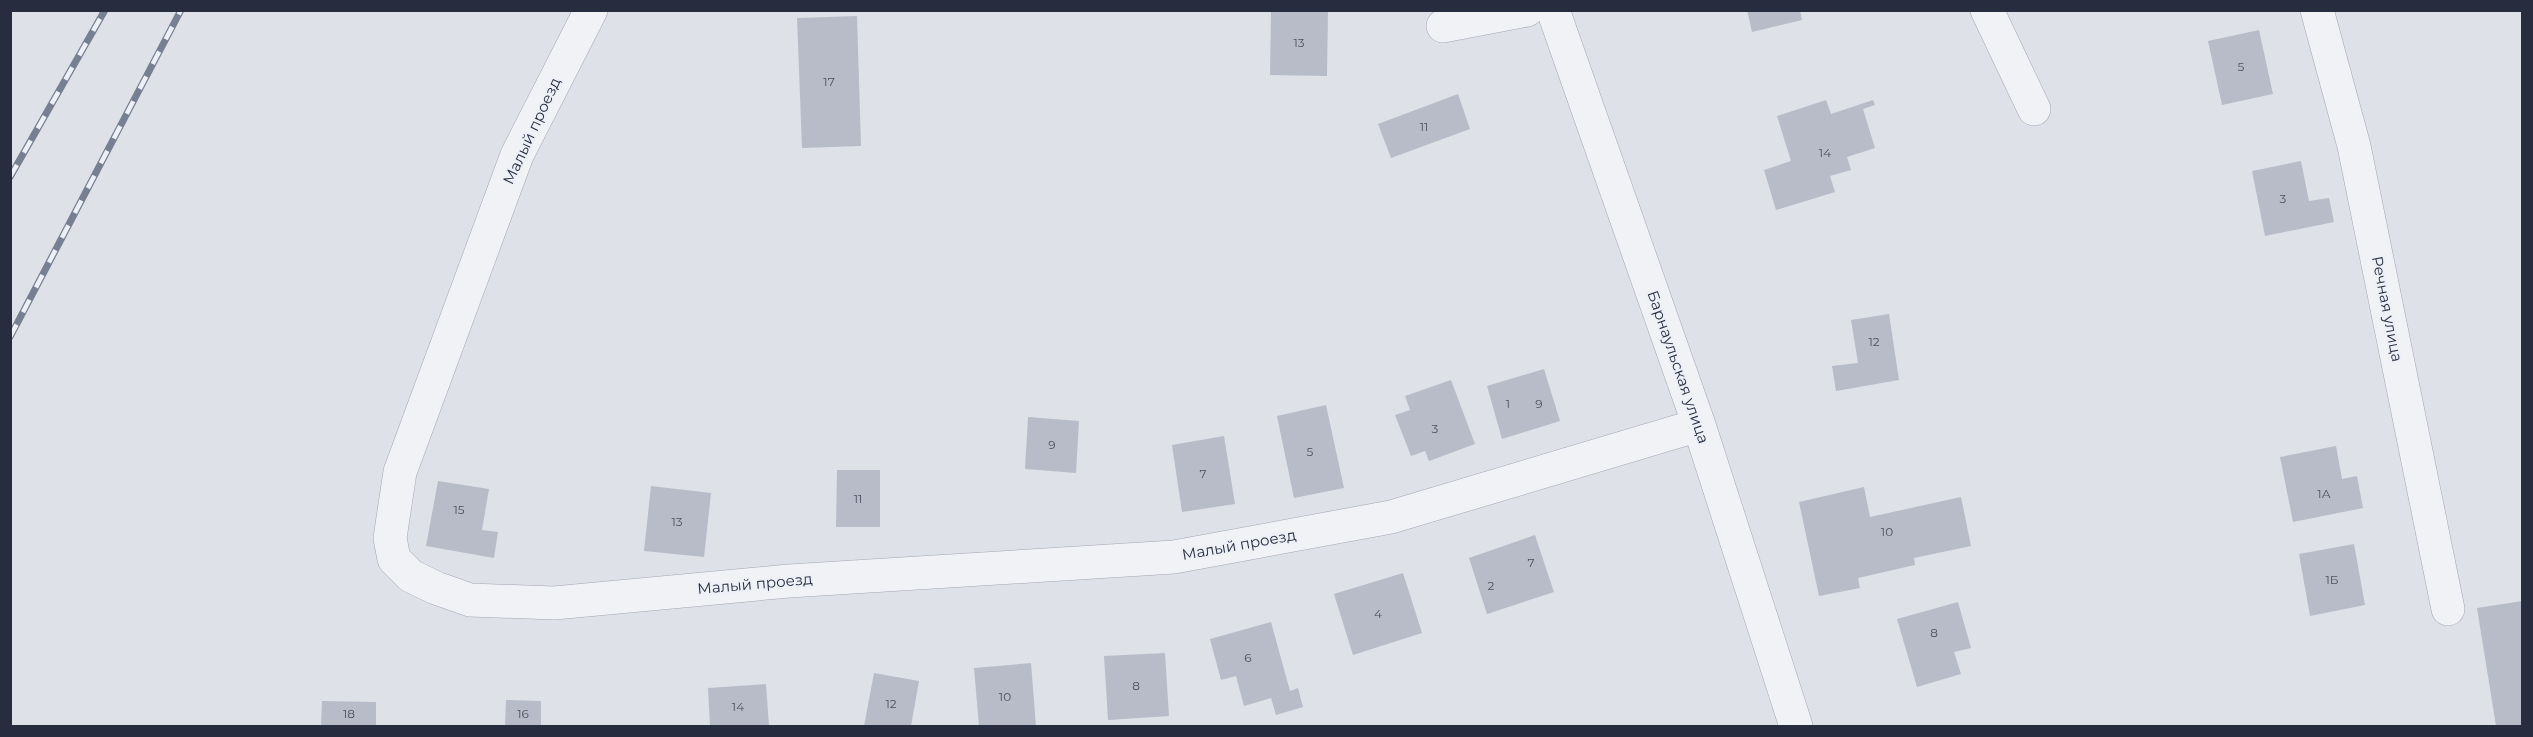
<svg xmlns="http://www.w3.org/2000/svg" width="2533" height="737" viewBox="0 0 2533 737" font-family="Montserrat,sans-serif">
	<rect width="100%" height="100%" fill="#dee1e8"/>
	<path fill="#b8bcc8" d="M 1271,10 L 1328,10 L 1327,76 L 1270,75 Z
		M 1747,10 L 1800,10 L 1802,20 L 1752,32 Z
		M 857,16 L 861,146 L 802,148 L 797,18 Z
		M 2259,30 L 2273,94 L 2222,105 L 2208,41 Z
		M 1458,94 L 1470,129 L 1391,158 L 1378,124 Z
		M 1826,100 L 1831,114 L 1873,100 L 1875,105 L 1863,109 L 1875,148 L 1847,157 L 1851,170 L 1830,176 L 1835,192 L 1776,210 L 1764,170 L 1791,161 L 1777,116 Z
		M 2301,161 L 2309,201 L 2329,198 L 2334,222 L 2265,236 L 2252,171 Z
		M 1889,314 L 1899,380 L 1836,391 L 1832,366 L 1858,363 L 1851,320 Z
		M 1544,369 L 1560,421 L 1502,439 L 1487,386 Z
		M 1451,380 L 1475,444 L 1429,461 L 1425,451 L 1411,456 L 1395,415 L 1410,410 L 1405,396 Z
		M 1326,405 L 1344,488 L 1294,498 L 1277,416 Z
		M 1028,417 L 1079,421 L 1076,473 L 1025,469 Z
		M 1224,436 L 1235,504 L 1182,512 L 1172,445 Z
		M 2336,446 L 2342,479 L 2357,476 L 2363,508 L 2293,522 L 2280,457 Z
		M 837,470 L 880,470 L 880,527 L 836,527 Z
		M 438,481 L 489,489 L 482,530 L 498,532 L 494,558 L 426,546 Z
		M 651,486 L 711,493 L 704,557 L 644,551 Z
		M 1864,487 L 1870,517 L 1961,497 L 1971,546 L 1914,558 L 1915,565 L 1858,578 L 1860,588 L 1819,596 L 1799,502 Z
		M 1535,535 L 1554,592 L 1487,614 L 1469,558 Z
		M 2354,544 L 2365,605 L 2310,616 L 2299,554 Z
		M 1403,573 L 1422,633 L 1353,655 L 1334,594 Z
		M 2522,601 L 2522,726 L 2496,726 L 2477,608 Z
		M 1958,602 L 1971,648 L 1954,652 L 1961,674 L 1917,687 L 1897,619 Z
		M 1271,622 L 1290,691 L 1298,688 L 1303,707 L 1276,715 L 1271,698 L 1244,706 L 1236,676 L 1221,680 L 1210,639 Z
		M 1165,653 L 1169,716 L 1108,720 L 1104,656 Z
		M 1031,663 L 1036,726 L 979,726 L 974,668 Z
		M 874,673 L 919,681 L 911,726 L 864,726 Z
		M 766,684 L 769,726 L 710,726 L 708,688 Z
		M 506,700 L 541,701 L 541,726 L 505,726 Z
		M 322,701 L 376,702 L 376,726 L 321,726 Z"/>
	<g fill="none" stroke-linecap="round" stroke-linejoin="round">
		<defs>
			<path id="minor" d="M 591,10 L 517,155 L 400,472 L 390,538 L 394,559 L 411,576 L 436,588 L 470,600 L 554,603 L 789,581 L 1174,557 L 1391,517 L 1699,425
				M 1553,10 L 1699,425 L 1796,726
				M 1987,10 L 2034,109
				M 2317,10 L 2354,146 L 2448,609
				M 1443,26 L 1527,10"/>
		</defs>
		<use href="#minor" stroke="#a3a7b2" stroke-width="34"/>
		<use href="#minor" stroke="#f1f2f6" stroke-width="33"/>
		<defs>
			<path id="rail" d="M 10,177 L 105,10
				M 10,337 L 181,10"/>
		</defs>
		<use href="#rail" stroke="#777f92" stroke-width="7"/>
		<use href="#rail" stroke="#edf0f6" stroke-width="4.5" stroke-dasharray="14" stroke-linecap="butt"/>
	</g>
	<g text-anchor="middle" stroke-width="4.5" stroke-linejoin="round" paint-order="stroke">
		<g font-size="12" fill="#4b5161">
			<text x="1299" y="47">13</text>
			<text x="2241" y="71">5</text>
			<text x="829" y="86">17</text>
			<text x="1424" y="131">11</text>
			<text x="1825" y="157">14</text>
			<text x="2283" y="203">3</text>
			<text x="1874" y="346">12</text>
			<text x="1508" y="408">1</text>
			<text x="1539" y="408">9</text>
			<text x="1435" y="433">3</text>
			<text x="1052" y="449">9</text>
			<text x="1310" y="456">5</text>
			<text x="1203" y="478">7</text>
			<text x="2324" y="498">1А</text>
			<text x="858" y="503">11</text>
			<text x="459" y="514">15</text>
			<text x="677" y="526">13</text>
			<text x="1887" y="536">10</text>
			<text x="1531" y="567">7</text>
			<text x="2332" y="584">1Б</text>
			<text x="1491" y="590">2</text>
			<text x="1378" y="618">4</text>
			<text x="1934" y="637">8</text>
			<text x="1248" y="662">6</text>
			<text x="1136" y="690">8</text>
			<text x="1005" y="701">10</text>
			<text x="891" y="708">12</text>
			<text x="738" y="711">14</text>
			<text x="349" y="718">18</text>
			<text x="523" y="718">16</text>
		</g>
		<g font-size="15" fill="#272d3f" stroke="#edf0f6">
			<text transform="translate(532 131) rotate(-65)" y="5">Малый проезд</text>
			<text transform="translate(2387 309) rotate(79)" y="5">Речная улица</text>
			<text transform="translate(1678 367) rotate(71)" y="5">Барнаульская улица</text>
			<text transform="translate(1239 545) rotate(-10)" y="5">Малый проезд</text>
			<text transform="translate(755 584) rotate(-5)" y="5">Малый проезд</text>
		</g>
	</g>
	<rect width="2533" height="737" fill="none" stroke="#272d3f" stroke-width="24"/>
</svg>
